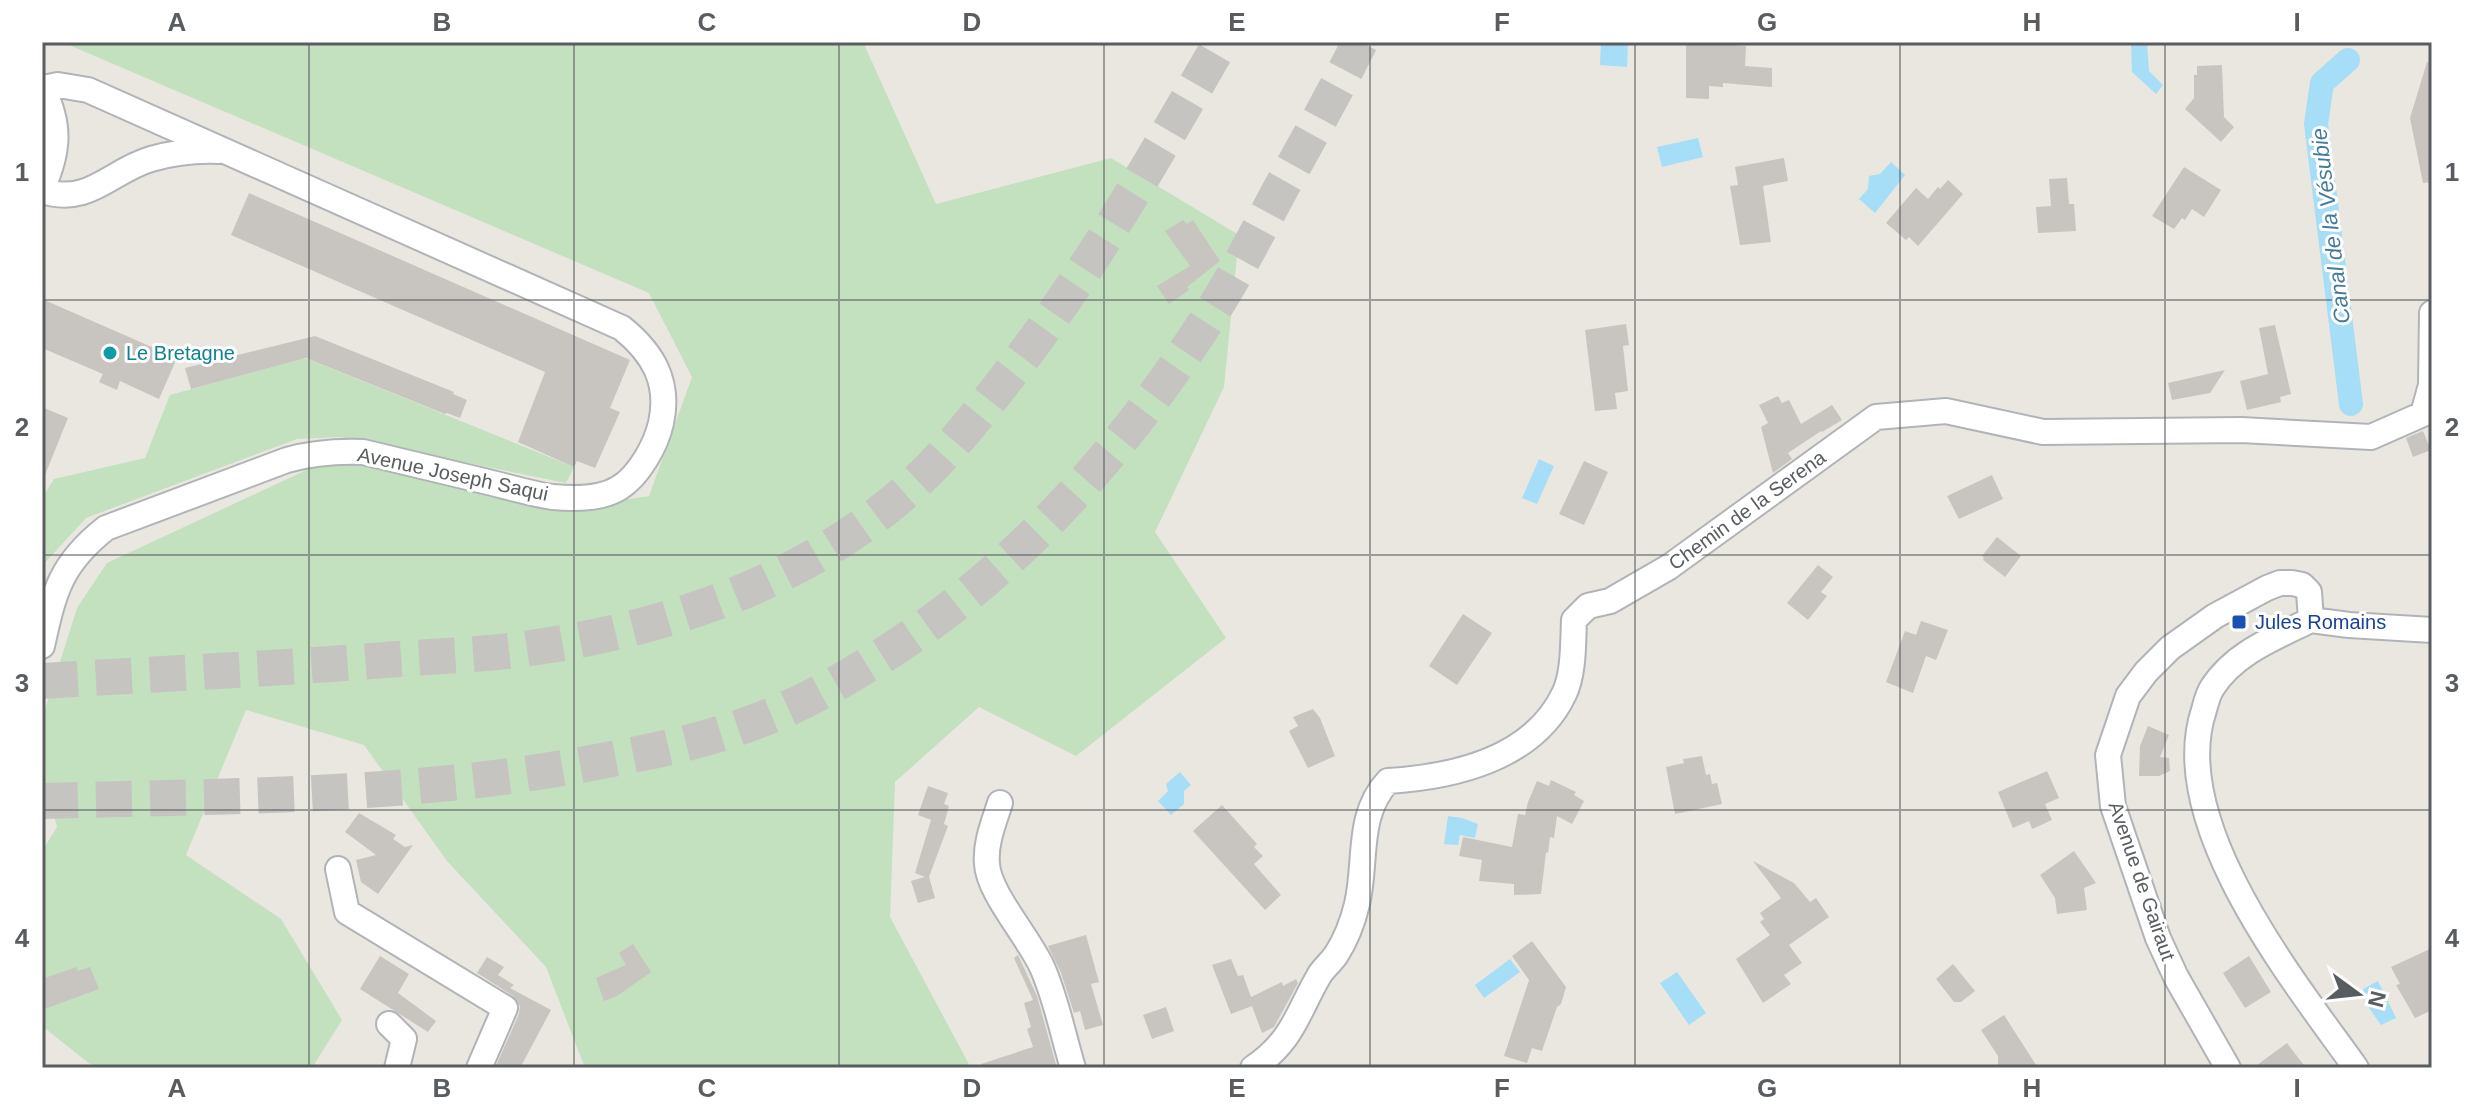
<svg xmlns="http://www.w3.org/2000/svg" width="2474" height="1110" viewBox="0 0 2474 1110" font-family="Helvetica,sans-serif">
	<rect width="100%" height="100%" fill="#eae7e0"/>
	<path fill="#c3e0bf" d="M 62,42 L 863,42 L 936,204 L 1111,158 L 1239,235 L 1224,387 L 1155,532 L 1226,638 L 1076,756 L 979,707 L 895,782 L 890,917 L 971,1068 L 585,1068 L 546,967 L 447,861 L 364,745 L 246,710 L 186,855 L 281,919 L 342,1020 L 312,1068 L 95,1068 L 42,1026 L 42,851 L 57,827 L 42,771 L 42,719 L 77,608 L 107,563 L 330,459 L 568,508 L 649,496 L 692,377 L 649,293 Z
		M 302,359 L 308,359 L 574,467 L 566,483 L 340,437 L 297,439 L 86,518 L 42,566 L 42,498 L 54,479 L 145,458 L 170,395 Z"/>
	<path fill="#a5def6" d="M 1601,42 L 1628,42 L 1627,67 L 1600,65 Z
		M 2147,42 L 2149,71 L 2163,85 L 2156,94 L 2132,72 L 2131,43 Z
		M 1698,138 L 1703,157 L 1662,167 L 1657,147 Z
		M 1891,162 L 1905,175 L 1875,213 L 1859,199 L 1868,189 L 1869,176 L 1880,174 Z
		M 1539,459 L 1554,466 L 1537,504 L 1522,498 Z
		M 1180,772 L 1191,785 L 1184,791 L 1184,804 L 1171,815 L 1158,801 L 1168,791 L 1166,784 Z
		M 1448,816 L 1462,818 L 1478,824 L 1475,838 L 1460,835 L 1458,845 L 1444,844 Z
		M 1510,959 L 1520,972 L 1484,998 L 1475,985 Z
		M 1677,972 L 1706,1013 L 1689,1025 L 1660,983 Z
		M 2378,981 L 2396,1018 L 2381,1025 L 2369,1008 L 2363,989 Z"/>
	<g fill="none" stroke-linecap="round" stroke-linejoin="round">
		<path stroke="#a5def6" stroke-width="24" d="M 2348,60 L 2322,83 L 2316,124 L 2351,404"/>
	</g>
	<path fill="#c8c4c0" d="M 1686,42 L 1734,42 L 1734,45 L 1746,46 L 1745,66 L 1772,68 L 1772,87 L 1723,83 L 1723,87 L 1709,86 L 1709,99 L 1686,98 Z
		M 2427,62 L 2432,63 L 2432,182 L 2423,183 L 2410,118 Z
		M 2222,65 L 2224,117 L 2234,127 L 2221,142 L 2185,109 L 2194,98 L 2194,75 L 2197,75 L 2197,66 Z
		M 1784,158 L 1788,181 L 1763,186 L 1771,242 L 1740,245 L 1730,186 L 1738,185 L 1735,167 Z
		M 2184,167 L 2221,190 L 2204,217 L 2192,209 L 2185,220 L 2182,218 L 2174,229 L 2152,216 Z
		M 2067,178 L 2069,204 L 2074,204 L 2076,231 L 2038,233 L 2036,207 L 2051,206 L 2049,179 Z
		M 1948,180 L 1963,194 L 1918,246 L 1909,237 L 1906,240 L 1886,223 L 1916,188 L 1928,199 L 1938,187 L 1940,189 Z
		M 249,193 L 630,360 L 610,408 L 620,412 L 595,468 L 577,461 L 574,467 L 518,442 L 545,372 L 231,235 Z
		M 1183,220 L 1187,224 L 1193,220 L 1220,261 L 1187,287 L 1189,290 L 1169,304 L 1157,286 L 1190,266 L 1165,231 Z
		M 42,299 L 177,358 L 159,399 L 120,381 L 117,390 L 99,382 L 103,374 L 42,348 Z
		M 1626,324 L 1629,345 L 1623,346 L 1628,391 L 1615,393 L 1617,409 L 1595,411 L 1585,330 Z
		M 2275,325 L 2291,394 L 2280,397 L 2281,402 L 2247,410 L 2240,381 L 2268,374 L 2259,328 Z
		M 315,336 L 454,392 L 453,394 L 467,400 L 460,418 L 447,413 L 445,414 L 306,358 L 191,389 L 185,368 Z
		M 2225,370 L 2210,393 L 2172,400 L 2168,383 Z
		M 1778,396 L 1782,403 L 1789,400 L 1801,424 L 1832,405 L 1842,420 L 1822,432 L 1821,431 L 1788,453 L 1792,459 L 1773,473 L 1761,427 L 1768,423 L 1759,405 Z
		M 42,407 L 68,418 L 43,480 L 42,480 Z
		M 2423,431 L 2431,450 L 2413,457 L 2406,438 Z
		M 1584,461 L 1608,472 L 1584,525 L 1559,514 Z
		M 1992,475 L 2003,499 L 1959,519 L 1947,496 Z
		M 1997,537 L 2021,556 L 2005,577 L 1983,560 L 1984,558 L 1982,556 Z
		M 1818,565 L 1833,577 L 1821,592 L 1827,596 L 1808,620 L 1787,603 Z
		M 1463,614 L 1492,633 L 1457,685 L 1429,666 Z
		M 1921,621 L 1948,630 L 1936,660 L 1926,656 L 1913,693 L 1886,682 L 1905,631 L 1916,635 Z
		M 1313,709 L 1320,718 L 1335,756 L 1308,768 L 1289,731 L 1298,726 L 1293,717 Z
		M 2148,726 L 2169,735 L 2160,757 L 2169,758 L 2170,771 L 2159,776 L 2139,776 L 2140,746 Z
		M 1702,756 L 1706,775 L 1710,774 L 1712,784 L 1717,783 L 1722,804 L 1675,814 L 1666,767 L 1684,763 L 1683,759 Z
		M 2047,771 L 2059,798 L 2045,804 L 2052,820 L 2032,829 L 2029,821 L 2013,828 L 1998,792 Z
		M 1551,780 L 1576,792 L 1574,795 L 1584,801 L 1572,824 L 1557,816 L 1554,838 L 1550,837 L 1548,853 L 1546,852 L 1541,894 L 1514,895 L 1514,884 L 1479,881 L 1482,860 L 1459,856 L 1463,837 L 1512,847 L 1518,814 L 1525,815 L 1528,802 L 1537,781 L 1549,786 Z
		M 928,786 L 948,793 L 944,804 L 949,806 L 944,824 L 948,826 L 929,877 L 935,898 L 918,903 L 911,881 L 925,877 L 915,873 L 931,820 L 918,815 Z
		M 1222,805 L 1257,844 L 1254,847 L 1263,856 L 1254,864 L 1281,895 L 1265,910 L 1193,831 Z
		M 359,813 L 396,835 L 393,839 L 405,847 L 413,845 L 378,894 L 361,882 L 356,860 L 376,855 L 345,832 Z
		M 2074,851 L 2096,883 L 2084,888 L 2087,910 L 2057,914 L 2055,898 L 2040,875 Z
		M 1753,861 L 1794,883 L 1810,902 L 1816,898 L 1829,917 L 1789,945 L 1802,963 L 1784,975 L 1791,984 L 1763,1003 L 1736,959 L 1770,935 L 1760,922 L 1764,919 L 1760,913 L 1781,898 Z
		M 1086,935 L 1099,982 L 1091,984 L 1103,1025 L 1085,1030 L 1080,1011 L 1074,1013 L 1061,973 L 1048,946 Z
		M 1532,941 L 1566,987 L 1561,1004 L 1557,1007 L 1542,1051 L 1532,1048 L 1527,1063 L 1504,1056 L 1529,980 L 1512,956 Z
		M 633,944 L 651,972 L 617,996 L 604,1001 L 596,978 L 626,965 L 619,953 Z
		M 2432,948 L 2432,1010 L 2415,1018 L 2396,985 L 2400,984 L 2391,967 Z
		M 1018,955 L 1037,996 L 1057,1068 L 982,1068 L 981,1064 L 1033,1047 L 1027,1029 L 1031,1027 L 1024,1003 L 1033,1000 L 1014,958 Z
		M 380,956 L 409,974 L 398,993 L 436,1021 L 428,1032 L 360,989 Z
		M 2249,956 L 2271,992 L 2245,1008 L 2223,973 Z
		M 487,957 L 504,967 L 498,975 L 514,985 L 510,988 L 551,1010 L 520,1068 L 495,1068 L 519,1014 L 520,1006 L 513,996 L 477,973 Z
		M 1231,959 L 1238,976 L 1243,975 L 1251,997 L 1282,982 L 1283,986 L 1296,979 L 1298,983 L 1274,1027 L 1262,1033 L 1252,1006 L 1231,1014 L 1212,965 Z
		M 1953,964 L 1975,991 L 1961,1002 L 1954,1002 L 1936,979 Z
		M 76,967 L 78,971 L 90,967 L 99,989 L 42,1010 L 42,979 Z
		M 1166,1007 L 1174,1031 L 1152,1039 L 1143,1015 Z
		M 2004,1015 L 2038,1068 L 1998,1068 L 1998,1056 L 1981,1030 Z
		M 2287,1043 L 2306,1068 L 2253,1068 Z"/>
	<g fill="none" stroke-linecap="round" stroke-linejoin="round">
		<path stroke="#c6c4c0" stroke-width="36" stroke-dasharray="36 18" stroke-linecap="butt" d="M 42,681 C 156,674 271,669 385,660 C 435,656 487,655 537,647 C 673,627 811,579 914,484 C 948,453 976,417 1005,380 C 1088,275 1154,158 1221,42
			M 42,801 C 227,796 414,797 596,762 C 651,752 705,741 757,721 C 801,705 842,681 882,656 C 1020,569 1131,442 1217,304 C 1240,267 1260,227 1281,188 C 1308,140 1335,92 1360,42"/>
		<defs>
			<path id="minor" d="M 42,87 C 61,125 59,151 42,189
				M 42,191 C 90,206 110,171 151,159 C 172,153 197,150 219,151
				M 2311,620 C 2276,637 2234,653 2212,688 C 2208,694 2206,703 2204,710 C 2166,823 2294,981 2356,1068
				M 2311,620 L 2349,625 L 2432,630
				M 42,646 C 54,592 60,564 106,528 L 287,460 C 312,453 336,451 363,452 C 404,462 446,472 488,482 C 509,487 531,494 553,497 C 573,499 601,499 619,488 C 639,476 656,445 661,423 C 670,382 653,353 622,328 L 88,90 L 58,85 L 43,88
				M 1000,803 C 994,822 985,843 987,864 C 988,892 1029,938 1042,967 C 1056,998 1063,1035 1073,1068
				M 338,869 L 347,912 L 505,1008 L 479,1068
				M 389,1024 L 404,1039 L 397,1068
				M 1253,1068 C 1294,1040 1297,1013 1320,974 C 1325,967 1331,962 1336,955 C 1345,941 1353,921 1357,904 C 1367,862 1356,815 1388,781 C 1453,777 1533,759 1564,694 C 1574,674 1573,642 1574,620 L 1588,606 L 1610,601 L 1669,567 L 1876,417 L 1946,411 L 2043,432 L 2241,430 L 2371,437 L 2423,414 L 2431,385 L 2432,313
				M 2228,1068 L 2176,977 L 2158,938 L 2113,806 L 2108,755 L 2128,696 L 2146,672 L 2170,648 L 2215,616 L 2267,588 L 2280,583 L 2292,583 L 2302,585 L 2309,592 L 2311,620"/>
		</defs>
		<use href="#minor" stroke="#b1b4b7" stroke-width="28"/>
		<use href="#minor" stroke="#fff" stroke-width="24"/>
	</g>
	<path fill="none" stroke="#595d60" stroke-width="2" stroke-opacity="0.55" d="M 309,42 L 309,1068M 574,42 L 574,1068M 839,42 L 839,1068M 1104,42 L 1104,1068M 1370,42 L 1370,1068M 1635,42 L 1635,1068M 1900,42 L 1900,1068M 2165,42 L 2165,1068M 42,300 L 2432,300M 42,555 L 2432,555M 42,810 L 2432,810"/>
	<circle fill="#0f9aa8" stroke="#fff" stroke-width="3" cx="110" cy="353" r="8"/>
	<rect fill="#1a4fb4" stroke="#fff" stroke-width="3" x="2231" y="614" width="16" height="16" rx="4"/>
	<g text-anchor="middle" stroke-width="6" stroke-linejoin="round" paint-order="stroke">
		<g font-size="20" fill="#0d838f" stroke="#fff" text-anchor="start">
			<text x="126" y="360">Le Bretagne</text>
		</g>
		<g font-size="20" fill="#595d60" stroke="#fff">
			<text transform="translate(453 474) rotate(12)" y="7">Avenue Joseph Saqui</text>
			<text transform="translate(1747 510) rotate(-36)" y="7">Chemin de la Serena</text>
			<text transform="translate(2142 881) rotate(71)" y="7">Avenue de Gairaut</text>
		</g>
		<g font-size="20" fill="#164399" stroke="#fff" text-anchor="start">
			<text x="2255" y="629">Jules Romains</text>
		</g>
		<g font-size="22" font-style="italic" fill="#437b9c" stroke="#fff">
			<text transform="translate(2330 226) rotate(-97)" y="8">Canal de la Vésubie</text>
		</g>
	</g>
	<rect width="2474" height="1110" fill="none" stroke="#ffffff" stroke-width="88"/>
	<g transform="translate(2358 994) rotate(105)" stroke="#ffffff" stroke-width="6" paint-order="stroke">
	<path d="M0-6L14 30L0 20L-14 30Z" fill="#595d60"/>
	<text y="-12" font-size="22" font-weight="bold" text-anchor="middle" fill="#595d60">N</text>
	</g>
	<rect x="44" y="44" width="2386" height="1022" fill="none" stroke="#595d60" stroke-width="3"/>
	<g font-size="26" text-anchor="middle" font-weight="bold" fill="#595d60">
		<text x="177" y="31">A</text>
		<text x="442" y="31">B</text>
		<text x="707" y="31">C</text>
		<text x="972" y="31">D</text>
		<text x="1237" y="31">E</text>
		<text x="1502" y="31">F</text>
		<text x="1767" y="31">G</text>
		<text x="2032" y="31">H</text>
		<text x="2297" y="31">I</text>
		<text x="22" y="181">1</text>
		<text x="2452" y="181">1</text>
		<text x="22" y="436">2</text>
		<text x="2452" y="436">2</text>
		<text x="22" y="692">3</text>
		<text x="2452" y="692">3</text>
		<text x="22" y="947">4</text>
		<text x="2452" y="947">4</text>
		<text x="177" y="1097">A</text>
		<text x="442" y="1097">B</text>
		<text x="707" y="1097">C</text>
		<text x="972" y="1097">D</text>
		<text x="1237" y="1097">E</text>
		<text x="1502" y="1097">F</text>
		<text x="1767" y="1097">G</text>
		<text x="2032" y="1097">H</text>
		<text x="2297" y="1097">I</text>
	</g>
</svg>
